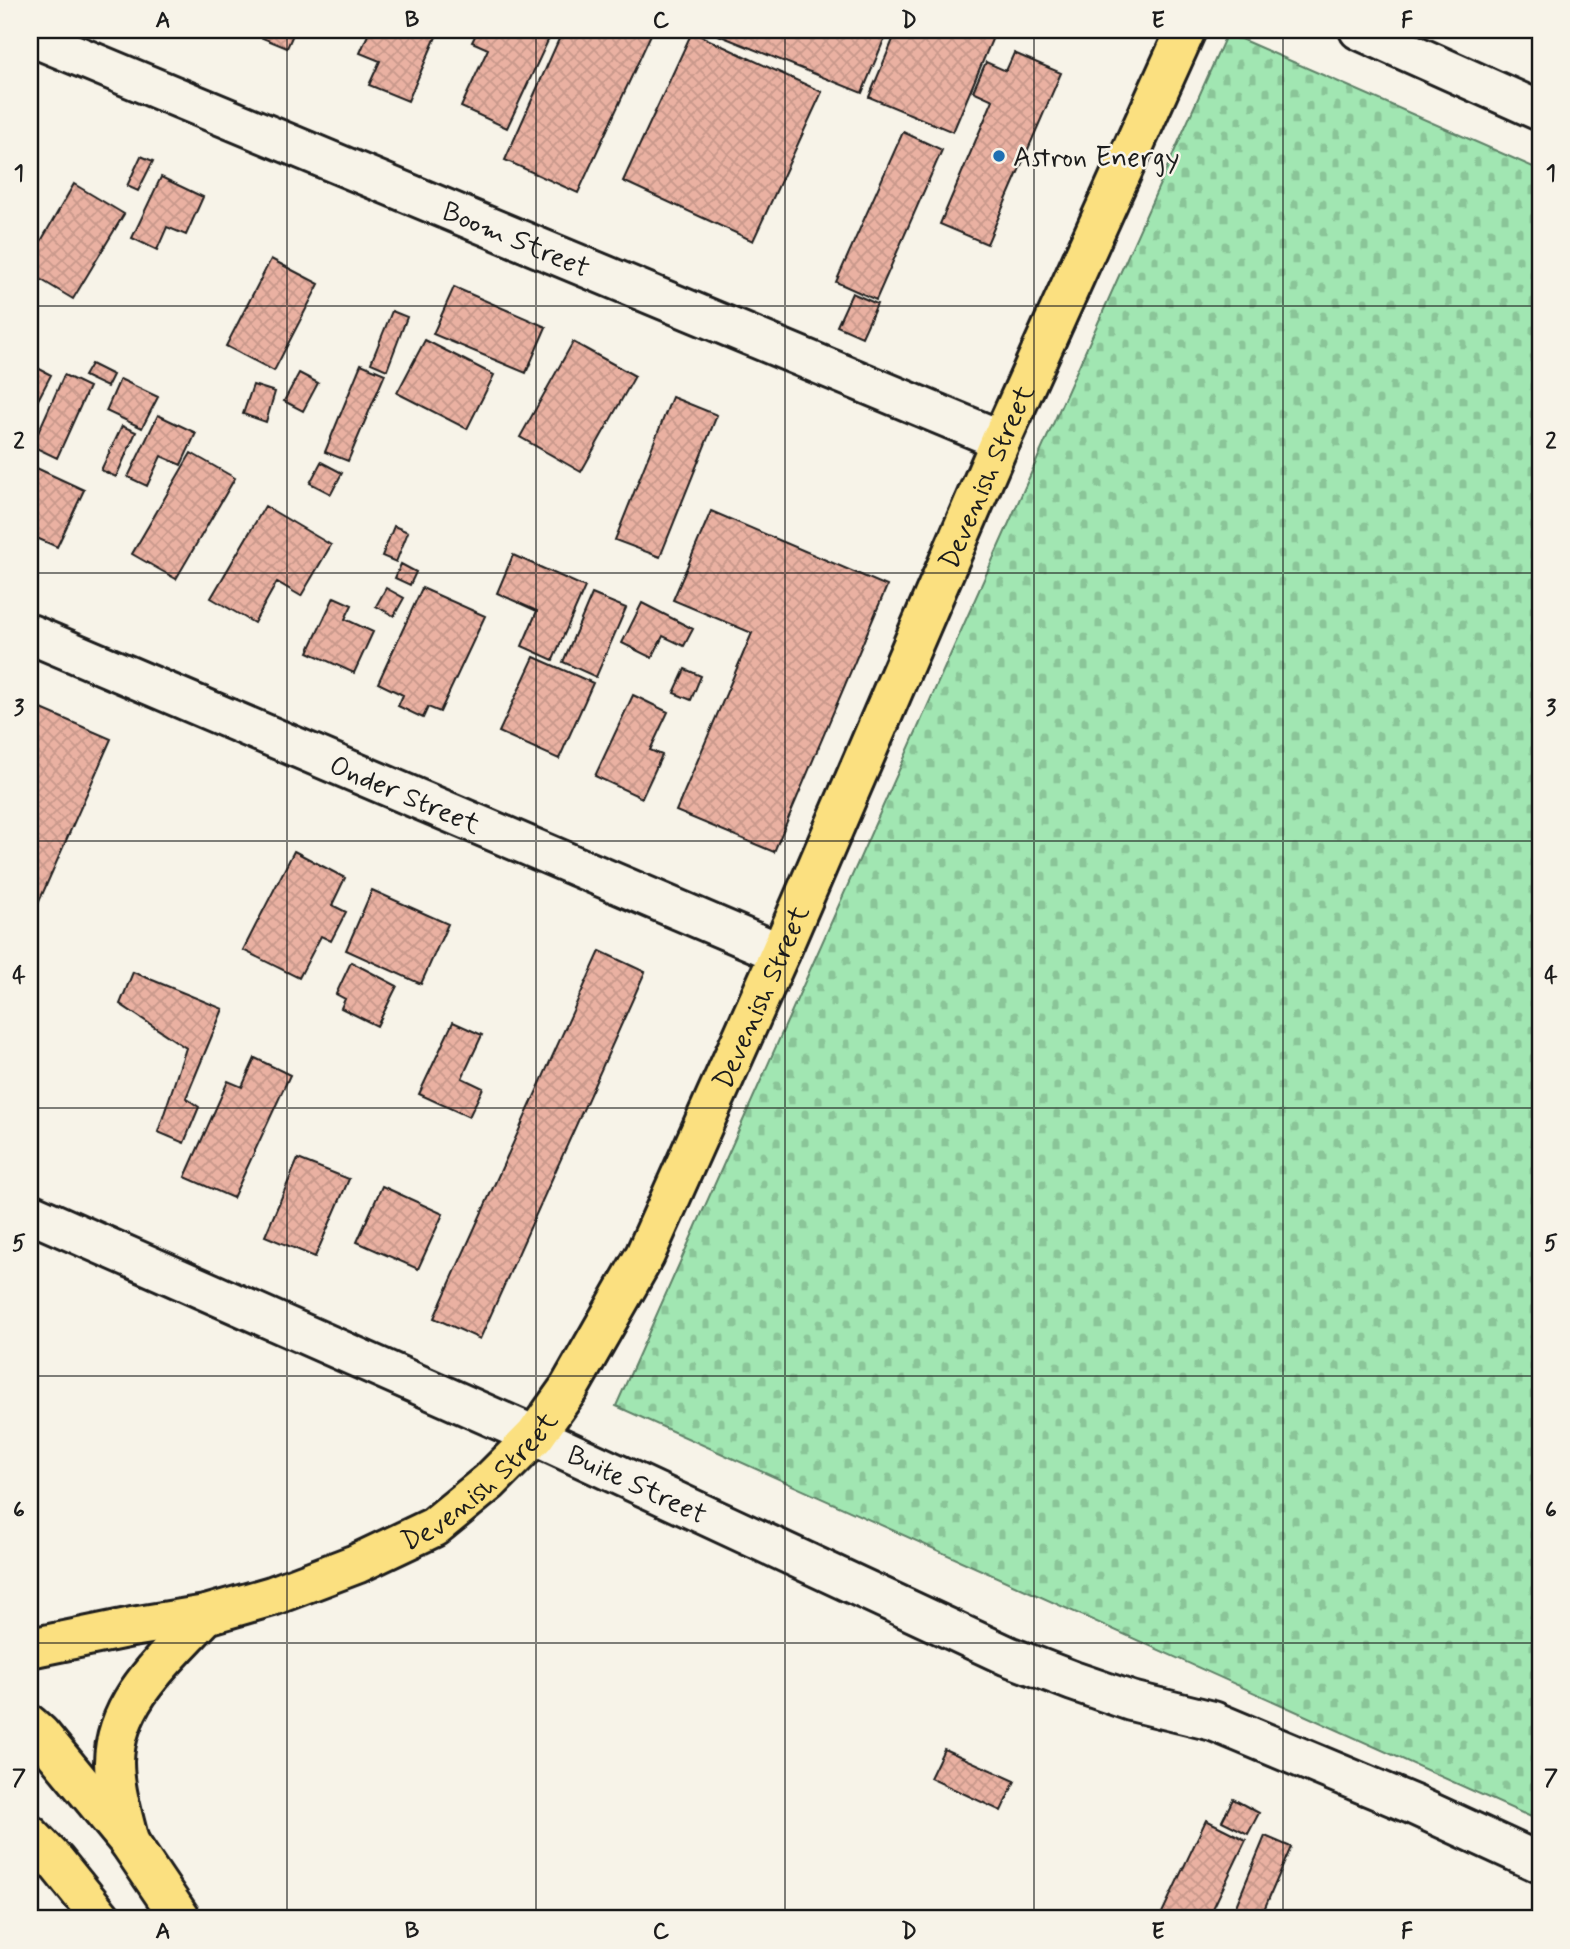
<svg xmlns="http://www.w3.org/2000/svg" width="1570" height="1949" viewBox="0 0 1570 1949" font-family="Mynerve,sans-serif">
	<defs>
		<pattern id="cemetery-stones" width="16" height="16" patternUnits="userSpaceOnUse" patternTransform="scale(1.75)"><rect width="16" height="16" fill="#a1e6b2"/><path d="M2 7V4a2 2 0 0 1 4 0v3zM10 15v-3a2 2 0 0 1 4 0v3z" fill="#8ac598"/></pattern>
		<pattern id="building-cross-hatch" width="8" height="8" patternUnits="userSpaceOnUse" patternTransform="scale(1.75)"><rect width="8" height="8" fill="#eab1a2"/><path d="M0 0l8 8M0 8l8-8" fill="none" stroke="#c8988b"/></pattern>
	</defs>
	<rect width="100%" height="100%" fill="#f7f3e8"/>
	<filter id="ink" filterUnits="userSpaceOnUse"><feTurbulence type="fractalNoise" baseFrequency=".0143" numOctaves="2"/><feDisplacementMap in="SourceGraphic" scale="14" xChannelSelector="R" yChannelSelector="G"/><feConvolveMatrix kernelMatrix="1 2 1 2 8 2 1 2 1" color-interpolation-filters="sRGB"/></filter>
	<g filter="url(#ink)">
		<path fill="url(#cemetery-stones)" stroke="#5e8167" stroke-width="2" d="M 1227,33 L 1540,170 L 1540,1821 L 616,1406 Z"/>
		<path fill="url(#building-cross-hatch)" stroke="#1c1c1c" stroke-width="2" d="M 243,30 L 295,30 L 287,48 Z
			M 370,30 L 439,30 L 408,101 L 369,85 L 380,61 L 360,53 Z
			M 478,30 L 553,30 L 507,128 L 461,107 L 488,49 L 472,42 Z
			M 563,30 L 653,30 L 578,193 L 505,160 Z
			M 706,30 L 888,30 L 862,93 Z
			M 897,30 L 996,30 L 953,132 L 869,97 Z
			M 692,32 L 822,92 L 753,241 L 623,181 Z
			M 1014,53 L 1061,73 L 987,244 L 940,224 L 993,100 L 973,91 L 986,62 L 1006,71 Z
			M 903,132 L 942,150 L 876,300 L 836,282 Z
			M 141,156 L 153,161 L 138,191 L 127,186 Z
			M 161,177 L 203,197 L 186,235 L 167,227 L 157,250 L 132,238 Z
			M 74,184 L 124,214 L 73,299 L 30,273 L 30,260 Z
			M 271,259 L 319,284 L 274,371 L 226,346 Z
			M 454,287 L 546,327 L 526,373 L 433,334 Z
			M 852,293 L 877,304 L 862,337 L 837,326 Z
			M 392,311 L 407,317 L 387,370 L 371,363 Z
			M 425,340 L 494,375 L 467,429 L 397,393 Z
			M 573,342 L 635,376 L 581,472 L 520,437 Z
			M 30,364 L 51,375 L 30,415 Z
			M 91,364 L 113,375 L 107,387 L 84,376 Z
			M 361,364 L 385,374 L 348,461 L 325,452 Z
			M 299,373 L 318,383 L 303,411 L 284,401 Z
			M 64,375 L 89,387 L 57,458 L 32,446 Z
			M 120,379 L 158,397 L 142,428 L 106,411 Z
			M 253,385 L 275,392 L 266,422 L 243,414 Z
			M 672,397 L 717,415 L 660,557 L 615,540 Z
			M 158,415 L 196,433 L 181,465 L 161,456 L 147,486 L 128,477 Z
			M 122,426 L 136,432 L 116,477 L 101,470 Z
			M 191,453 L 235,478 L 176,579 L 132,554 Z
			M 321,462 L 342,473 L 331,494 L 310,483 Z
			M 30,465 L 84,490 L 57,547 L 30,535 Z
			M 265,506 L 331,545 L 301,596 L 277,582 L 254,623 L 211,598 Z
			M 711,511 L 887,586 L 774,852 L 676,811 L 752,633 L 673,600 Z
			M 394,526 L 408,532 L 396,562 L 382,556 Z
			M 513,555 L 585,587 L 553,660 L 522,646 L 537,611 L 497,593 Z
			M 401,564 L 416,572 L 410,585 L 395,578 Z
			M 386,588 L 404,598 L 394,616 L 376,606 Z
			M 422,588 L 485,616 L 440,712 L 428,707 L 423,718 L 398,706 L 403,695 L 378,683 Z
			M 592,594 L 626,608 L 596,677 L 563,662 Z
			M 334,597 L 352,605 L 345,619 L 373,632 L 354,673 L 308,652 Z
			M 642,603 L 693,629 L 684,646 L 663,636 L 652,658 L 622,643 Z
			M 534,657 L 593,683 L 559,759 L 499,732 Z
			M 685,669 L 701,676 L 691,700 L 674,693 Z
			M 633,695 L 668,712 L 650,750 L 662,755 L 642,798 L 595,776 Z
			M 30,704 L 111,739 L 34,913 L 30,911 Z
			M 294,851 L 345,878 L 332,905 L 346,912 L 331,941 L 321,936 L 299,978 L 243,950 Z
			M 372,890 L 448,924 L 421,984 L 346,950 Z
			M 600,951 L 645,972 L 480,1339 L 434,1318 Z
			M 351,962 L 397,986 L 377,1026 L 341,1008 L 345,999 L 336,994 Z
			M 133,972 L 223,1009 L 186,1098 L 199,1107 L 184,1143 L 158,1132 L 186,1048 L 120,1004 Z
			M 453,1022 L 482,1035 L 462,1078 L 483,1088 L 469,1117 L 419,1094 Z
			M 255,1058 L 290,1075 L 233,1198 L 185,1177 L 228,1081 L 242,1087 Z
			M 298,1159 L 349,1179 L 315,1257 L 265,1236 Z
			M 382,1186 L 443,1214 L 418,1269 L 357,1242 Z
			M 944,1749 L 1015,1781 L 1001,1811 L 930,1778 Z
			M 1233,1799 L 1259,1813 L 1248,1834 L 1222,1821 Z
			M 1206,1820 L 1246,1840 L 1208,1919 L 1170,1919 L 1161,1915 Z
			M 1265,1836 L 1291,1847 L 1260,1919 L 1249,1919 L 1233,1913 Z"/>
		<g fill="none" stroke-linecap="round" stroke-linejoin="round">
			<defs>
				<g id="minor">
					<path d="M 1359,30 L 1540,111"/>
					<path id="s1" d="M 30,36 L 1001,440"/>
					<path id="s2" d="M 30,634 L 780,953"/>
					<path id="s3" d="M 30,1213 L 535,1436 L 1008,1656 L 1073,1681 L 1131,1701 L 1213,1721 L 1414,1805 L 1540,1863"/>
				</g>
				<g id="major">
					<path id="s4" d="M 30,1648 L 132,1627 L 206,1615 L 272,1596 L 356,1564 L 434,1527 L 489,1482 L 535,1436 L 569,1388 L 645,1255 L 780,953 L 1001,440 L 1186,30"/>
					<path d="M 30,1725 L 40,1734 L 129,1842 L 181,1919"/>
					<path d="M 30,1835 L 56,1862 L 102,1919"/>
					<path d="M 129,1842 C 123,1816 114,1789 114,1762 C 115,1700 167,1658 206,1615"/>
				</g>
			</defs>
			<use href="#minor" stroke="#1c1c1c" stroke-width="44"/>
			<use href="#major" stroke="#1c1c1c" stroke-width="44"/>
			<use href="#minor" stroke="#f7f3e8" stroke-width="38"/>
			<use href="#major" stroke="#fbe080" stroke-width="38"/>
		</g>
	</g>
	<path fill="none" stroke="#1c1c1c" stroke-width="2" stroke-opacity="0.55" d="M 287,30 L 287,1919M 536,30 L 536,1919M 785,30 L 785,1919M 1034,30 L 1034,1919M 1283,30 L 1283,1919M 30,306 L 1540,306M 30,573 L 1540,573M 30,841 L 1540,841M 30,1108 L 1540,1108M 30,1376 L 1540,1376M 30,1643 L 1540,1643"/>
	<circle fill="#1f6fb2" stroke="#f7f3e8" stroke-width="2.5" cx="999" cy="156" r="7"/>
	<g text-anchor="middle" stroke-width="5" stroke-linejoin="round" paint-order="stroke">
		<g font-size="28" fill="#1c1c1c" stroke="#f7f3e8" text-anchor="start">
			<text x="1013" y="166">Astron Energy</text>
		</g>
		<g font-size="28" fill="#1c1c1c" stroke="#f7f3e8">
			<text dy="10" stroke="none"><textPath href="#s1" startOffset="527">Boom Street</textPath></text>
			<text dy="10" stroke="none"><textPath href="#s4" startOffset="1622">Devenish Street</textPath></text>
			<text dy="10" stroke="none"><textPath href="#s2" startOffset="408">Onder Street</textPath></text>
			<text dy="10" stroke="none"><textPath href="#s4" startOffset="1055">Devenish Street</textPath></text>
			<text dy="10" stroke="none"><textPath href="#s4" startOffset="488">Devenish Street</textPath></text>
			<text dy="10" stroke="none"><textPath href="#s3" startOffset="665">Buite Street</textPath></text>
		</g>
	</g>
	<rect width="1570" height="1949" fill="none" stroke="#f7f3e8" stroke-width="77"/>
	<rect x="38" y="38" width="1494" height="1872" fill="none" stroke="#1c1c1c" stroke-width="2.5"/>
	<g font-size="23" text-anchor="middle" font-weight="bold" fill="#1c1c1c">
		<text x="163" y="27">A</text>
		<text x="412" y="27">B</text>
		<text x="661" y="27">C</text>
		<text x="909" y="27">D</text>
		<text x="1158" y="27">E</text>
		<text x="1407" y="27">F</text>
		<text x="19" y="180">1</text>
		<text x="1551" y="180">1</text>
		<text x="19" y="448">2</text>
		<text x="1551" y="448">2</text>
		<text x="19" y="715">3</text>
		<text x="1551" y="715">3</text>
		<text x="19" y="982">4</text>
		<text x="1551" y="982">4</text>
		<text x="19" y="1250">5</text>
		<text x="1551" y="1250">5</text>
		<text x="19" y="1517">6</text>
		<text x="1551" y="1517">6</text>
		<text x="19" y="1785">7</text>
		<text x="1551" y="1785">7</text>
		<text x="163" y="1938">A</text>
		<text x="412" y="1938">B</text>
		<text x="661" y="1938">C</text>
		<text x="909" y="1938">D</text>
		<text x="1158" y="1938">E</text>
		<text x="1407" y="1938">F</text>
	</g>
</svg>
